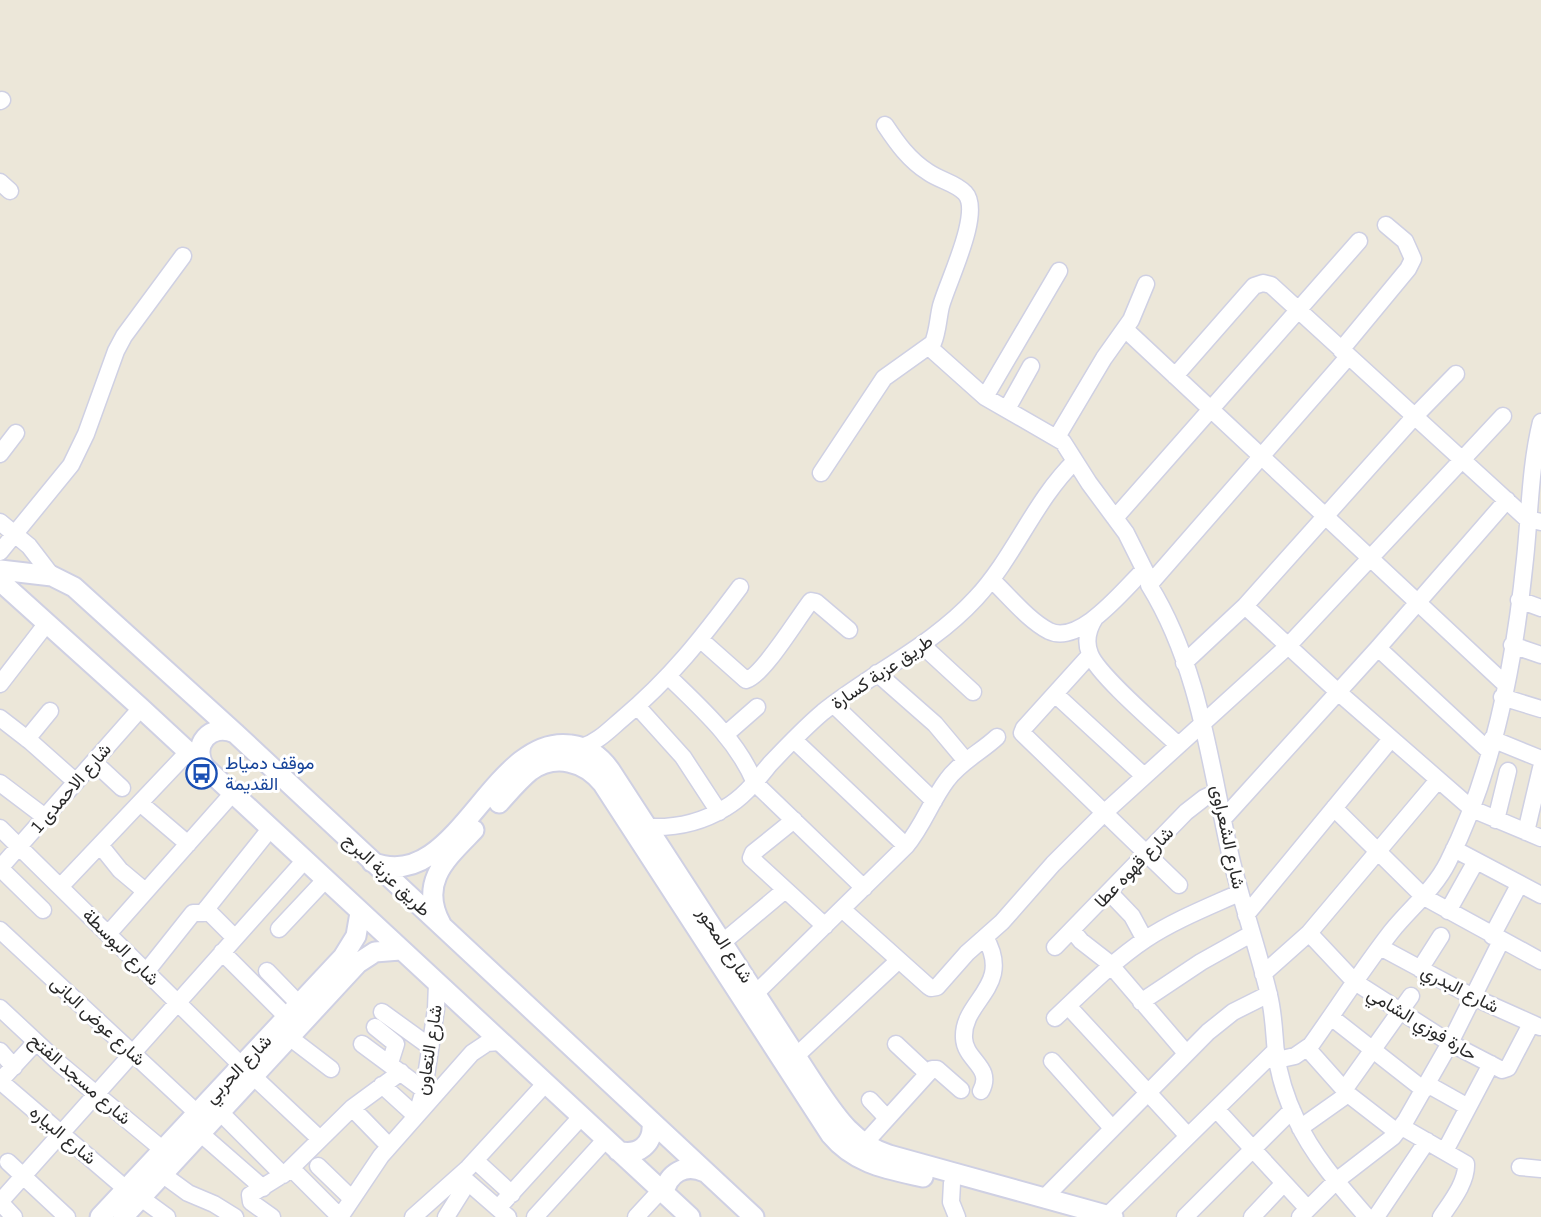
<svg xmlns="http://www.w3.org/2000/svg" width="1541" height="1217" viewBox="0 0 1541 1217" font-family="'Archivo Narrow',Vazirmatn,sans-serif">
	<rect width="100%" height="100%" fill="#ece7d9"/>
	<g fill="none" stroke-linecap="round" stroke-linejoin="round">
		<defs>
			<path id="minor" d="M 0,101 L 2,100
				M 0,182 L 10,191
				M 1126,330 L 1505,684
				M 929,347 L 985,397 L 1063,442 L 1089,483 L 1126,533 L 1150,581 L 1149,585 C 1200,667 1210,766 1231,858 C 1242,904 1258,949 1269,995 C 1274,1015 1274,1034 1276,1053 C 1279,1076 1286,1098 1296,1119 C 1313,1156 1340,1186 1367,1217
				M 1341,350 L 1408,269 L 1413,259 L 1405,241 L 1386,225
				M 1175,376 L 1254,286 L 1263,283 L 1271,285 L 1527,519 L 1541,522
				M 985,397 L 1059,271
				M 1007,409 L 1031,366
				M 1057,437 L 1104,358 L 1131,320 L 1146,284
				M 0,454 L 16,433
				M 821,473 L 884,378 L 933,343 C 938,331 938,318 941,306 C 947,283 983,212 965,193 C 956,183 939,180 928,172 C 909,160 897,143 885,125
				M 1115,518 L 1359,241
				M 0,522 L 29,546 L 52,576
				M 0,552 L 71,465 L 86,434 L 116,351 L 124,336 L 183,256
				M 992,580 C 1009,596 1028,620 1049,631 C 1080,646 1124,589 1144,570
				M 1149,585 L 1348,357
				M 1519,600 L 1541,608
				M 1245,606 L 1338,692 L 1472,809 L 1541,838
				M 1095,618 C 1088,629 1085,642 1090,654 C 1098,675 1159,727 1178,745
				M 701,640 L 746,680 C 763,676 798,617 811,601 L 816,602 L 849,630
				M 922,645 L 973,692
				M 1512,645 L 1541,655
				M 1378,648 L 1489,751
				M 1090,655 L 1024,728 L 1022,733 L 1179,885
				M 1184,663 L 1245,606 L 1414,417 L 1456,374
				M 877,673 L 935,724 L 966,761
				M 669,677 C 702,709 737,740 755,783 L 864,888
				M 0,684 L 47,623
				M 1055,694 L 1143,775
				M 1502,697 L 1541,709
				M 833,704 L 934,801
				M 637,706 L 683,757 L 719,812
				M 0,718 L 31,742 L 76,782
				M 725,735 L 757,707
				M 27,739 L 50,711
				M 1492,739 L 1541,759
				M 794,740 L 906,846
				M 582,747 C 598,742 609,730 622,719 C 671,678 702,638 740,587
				M 94,762 L 122,788
				M 0,783 L 45,817
				M 140,803 L 188,844
				M 1334,808 L 1424,897 L 1541,961
				M 1223,819 L 1378,648 L 1507,500
				M 794,820 L 753,853 L 751,858 L 825,926
				M 1496,820 L 1508,771
				M 649,827 C 675,828 701,823 725,808 C 744,797 756,781 770,764 C 787,746 804,728 823,712 C 873,672 932,646 976,598 C 1015,556 1034,501 1075,461
				M 0,828 L 242,1066
				M 1526,832 L 1541,768
				M 100,845 L 120,870 L 145,891
				M 1454,849 L 1541,895
				M 60,887 L 188,752
				M 1109,892 L 1132,916 L 1145,940
				M 206,909 L 235,938
				M 842,909 L 928,986 L 931,988 L 937,987 L 967,953 L 1002,922 L 1053,864 L 1104,813 L 1288,646 L 1503,416
				M 43,910 L 0,868 L 141,708
				M 1448,911 L 1476,861
				M 1246,915 L 1391,739
				M 279,929 L 325,880
				M 0,930 L 196,1112
				M 1072,930 L 1081,941 L 1108,962 L 1186,1053
				M 1309,933 L 1355,982 L 1450,1043 L 1502,1070 L 1508,1068 L 1531,1024
				M 108,934 L 232,794
				M 1492,936 L 1519,885
				M 723,942 L 785,890
				M 1055,947 L 1186,812 L 1204,798 L 1217,792
				M 1380,947 L 1473,997 L 1540,1027
				M 222,952 L 287,1017
				M 1420,969 L 1441,936
				M 267,971 L 299,1004
				M 146,972 L 193,913 L 203,913 L 270,829
				M 1263,974 L 1309,933 L 1438,780
				M 756,993 L 906,846 C 923,826 931,801 947,780 C 960,762 981,752 997,737
				M 1141,1002 L 1201,962 L 1251,934
				M 1068,1006 L 1188,1136
				M 0,1008 L 60,1064 L 162,1149
				M 382,1012 L 429,1046
				M 1331,1017 L 1424,1090
				M 1055,1018 C 1084,991 1113,961 1146,939 C 1175,920 1208,907 1239,893
				M 375,1027 L 396,1044 L 390,1063
				M 280,1030 L 331,1069
				M 362,1044 L 424,1090
				M 896,1044 L 927,1073
				M 1307,1048 L 1348,1094 L 1397,1132
				M 0,1051 L 14,1067
				M 796,1056 L 899,960
				M 1277,1060 L 1295,1056 L 1311,1045 C 1338,1007 1363,968 1391,932 C 1410,908 1434,890 1448,862 C 1494,772 1515,659 1525,559 C 1530,512 1530,467 1541,422
				M 1052,1061 L 1112,1128
				M 253,1076 L 320,1139
				M 0,1081 L 126,1189
				M 0,1081 L 36,1042
				M 1427,1084 L 1468,1107
				M 382,1085 L 416,1116
				M 1344,1090 L 1411,996
				M 981,1091 C 994,1067 965,1061 964,1038 C 962,1000 1014,987 985,937
				M 870,1100 L 887,1118
				M 352,1108 L 389,1146
				M 1216,1109 L 1308,1209
				M 418,1110 L 424,1090 L 436,1009 L 437,983
				M 220,1112 L 283,1175
				M 1402,1127 L 1466,1164 C 1467,1182 1451,1202 1441,1217
				M 1300,1128 L 1348,1094
				M 200,1133 L 263,1188
				M 864,1144 L 932,1069 L 937,1069 L 961,1090
				M 1445,1151 L 1491,1064
				M 476,1161 L 512,1194
				M 8,1162 L 67,1217
				M 318,1166 L 351,1198
				M 1520,1167 L 1541,1169
				M 291,1168 L 340,1217
				M 162,1174 L 188,1193 L 214,1204 L 235,1217
				M 461,1176 L 508,1217
				M 952,1183 L 951,1202 L 957,1217
				M 141,1198 L 167,1217
				M 1044,1198 L 1208,1032 L 1233,1012 L 1269,994
				M 0,1202 L 304,861
				M 0,1202 L 14,1217
				M 498,1208 L 581,1117
				M 1108,1215 L 1276,1050
				M 272,1217 L 251,1202 L 250,1195 L 287,1172 L 352,1108 L 401,1072
				M 340,1217 L 381,1156 L 472,1053 L 487,1043 L 500,1042
				M 413,1217 L 468,1168 L 545,1084
				M 446,1217 L 468,1182
				M 535,1217 L 606,1139
				M 636,1217 L 660,1191
				M 1185,1217 L 1292,1110
				M 1252,1217 L 1284,1183
				M 1300,1217 L 1336,1181 L 1393,1137 L 1406,1120 L 1450,1043 L 1501,941
				M 1376,1217 L 1427,1141"/>
			<path id="tertiary" d="M 0,570 L 52,576 L 74,587 L 235,733 L 754,1217
				M 0,581 L 141,708 L 690,1217
				M 205,768 C 190,745 211,722 235,733
				M 499,803 C 509,792 519,780 530,771 C 555,753 585,761 603,784 L 831,1135 C 855,1164 887,1169 923,1177
				M 372,862 C 456,897 492,733 571,745 C 588,747 600,756 610,770 L 814,1084 C 835,1115 852,1143 889,1155 L 1113,1217
				M 441,924 C 418,882 447,858 474,830
				M 618,1151 C 638,1157 654,1144 652,1123
				M 664,1193 C 668,1173 685,1163 705,1172
				M 100,1217 L 343,957 L 356,936 L 360,913
				M 123,1217 L 358,963 L 375,952 L 400,950"/>
		</defs>
		<use href="#minor" stroke="#cfd0e3" stroke-width="19"/>
		<use href="#tertiary" stroke="#cfd0e3" stroke-width="23"/>
		<use href="#minor" stroke="#fff" stroke-width="16"/>
		<use href="#tertiary" stroke="#fff" stroke-width="19"/>
	</g>
	<defs>
		<symbol id="bus-ring" viewBox="-11 -11 22 22"><circle r="9.5" fill="#fff" stroke="#1a4fb4" stroke-width="1.5"/><path d="M-5-6H5V4H4V6H2V4H-2V6H-4V4H-5ZM-3.5-4V0h7V-4ZM-3.5 1.2v1.5H-2V1.2ZM2 1.2v1.5H3.5V1.2Z" fill="#1a4fb4"/></symbol>
	</defs>
	<g fill-rule="evenodd">
		<use href="#bus-ring" x="184" y="756" width="35" height="35"/>
	</g>
	<g text-anchor="middle" stroke-width="6" stroke-linejoin="round" paint-order="stroke">
		<g font-size="18" fill="#292929" stroke="#fff">
			<text transform="translate(882 672) rotate(-34)" y="6">طريق عزبة كسارة</text>
			<text transform="translate(71 788) rotate(-49)" y="6">شارع الاحمدى 1</text>
			<text transform="translate(1228 837) rotate(78)" y="6">شارع الشعراوى</text>
			<text transform="translate(1134 867) rotate(-46)" y="6">شارع قهوه عطا</text>
			<text transform="translate(387 875) rotate(43)" y="6">طريق عزبة البرج</text>
			<text transform="translate(725 945) rotate(57)" y="6">شارع المحور</text>
			<text transform="translate(121 947) rotate(45)" y="6">شارع البوسطة</text>
			<text transform="translate(1460 989) rotate(27)" y="6">شارع البدري</text>
			<text transform="translate(98 1021) rotate(43)" y="6">شارع عوض البانى</text>
			<text transform="translate(1422 1024) rotate(31)" y="6">حارة فوزي الشامي</text>
			<text transform="translate(429 1050) rotate(-81)" y="6">شارع التعاون</text>
			<text transform="translate(238 1069) rotate(-46)" y="6">شارع الحربي</text>
			<text transform="translate(80 1079) rotate(41)" y="6">شارع مسجد الفتح</text>
			<text transform="translate(63 1135) rotate(40)" y="6">شارع البياره</text>
		</g>
		<g font-size="18" fill="#164399" stroke="#fff" text-anchor="start">
			<text x="225" y="769">موقف دمياط<tspan x="225" dy="21">القديمة</tspan></text>
		</g>
	</g>
</svg>
